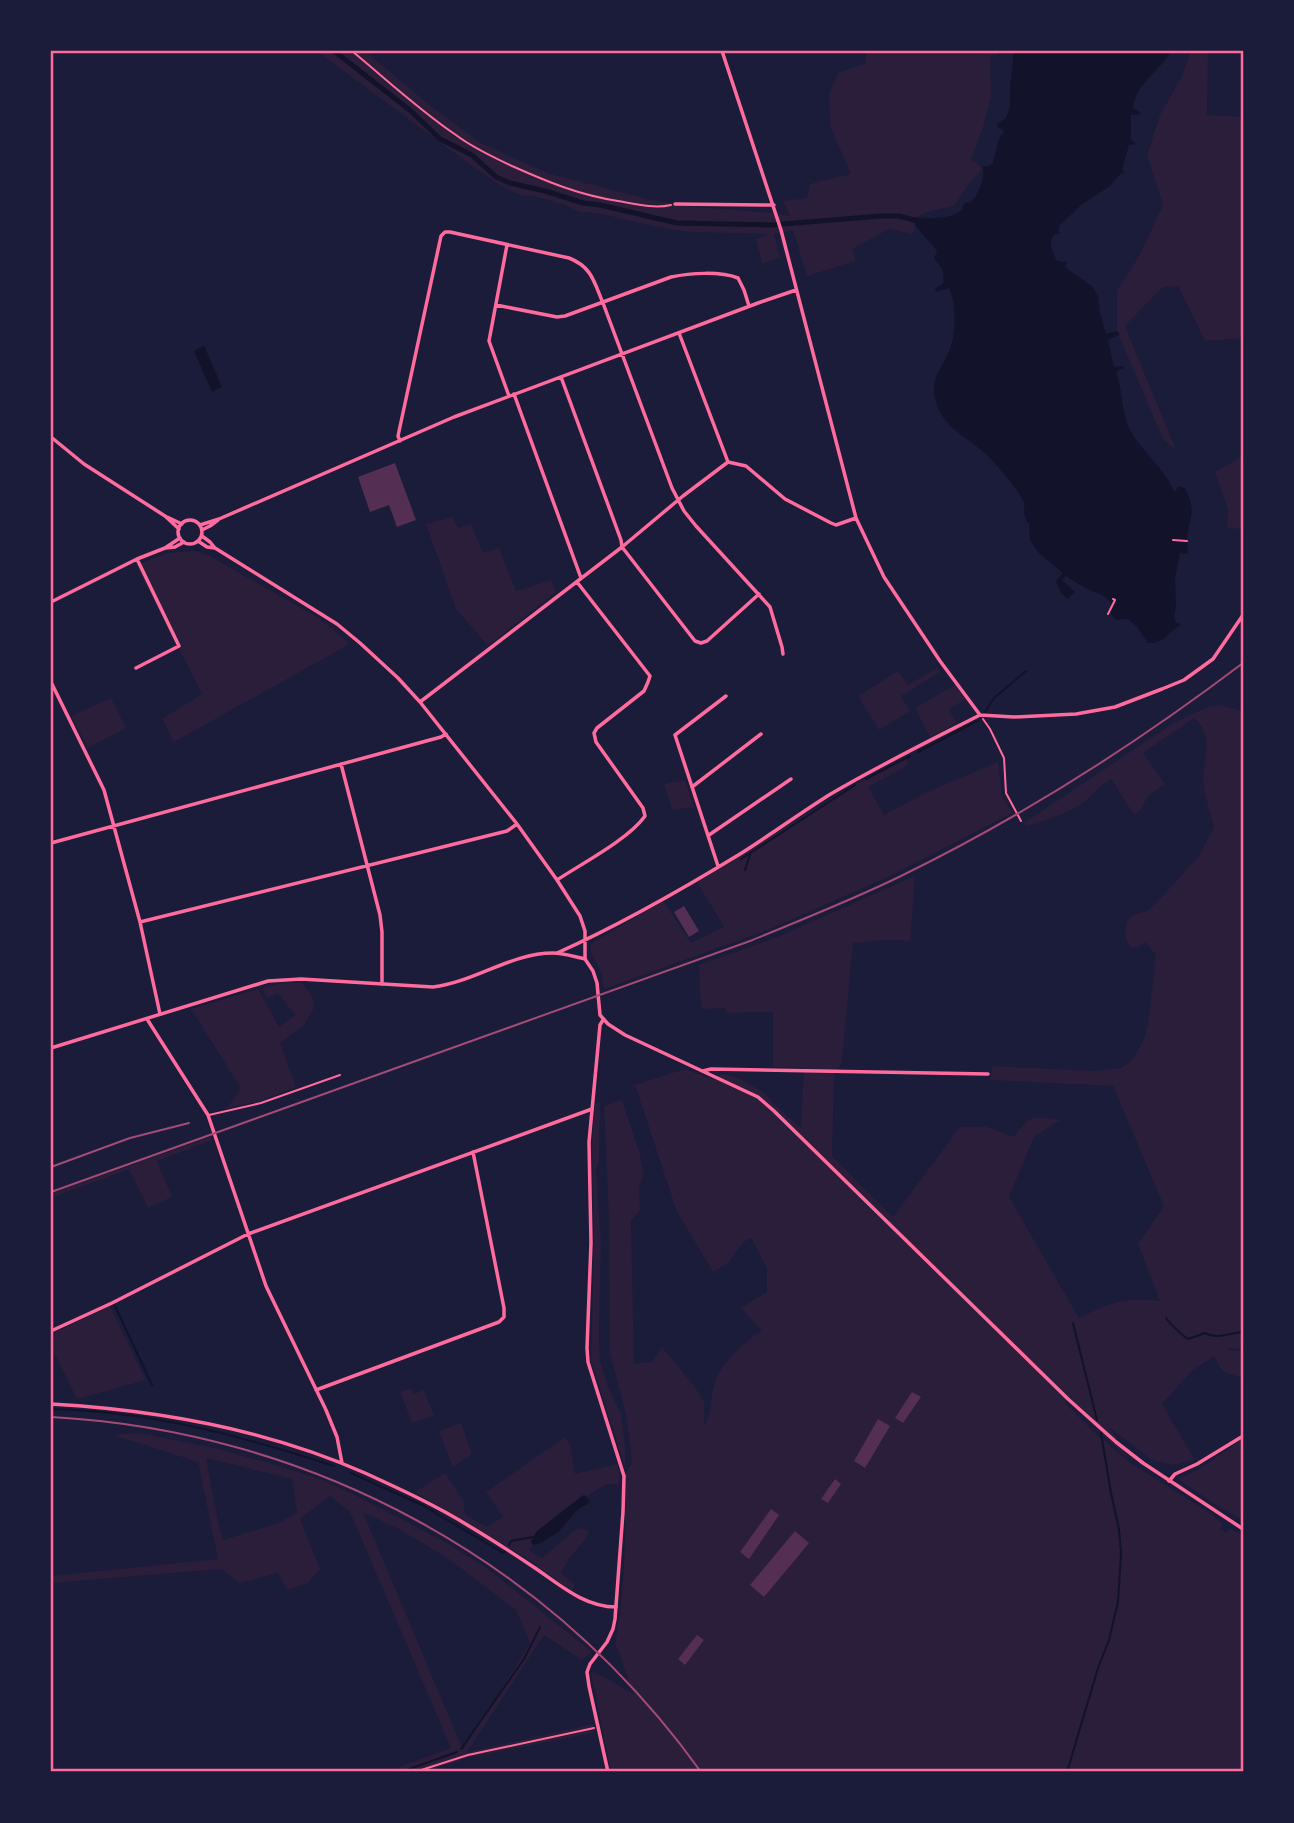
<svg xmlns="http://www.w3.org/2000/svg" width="1294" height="1823" viewBox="0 0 1294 1823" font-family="Ubuntu,sans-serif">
	<rect width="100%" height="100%" fill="#1b1b3a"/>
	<path fill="#2a1e3b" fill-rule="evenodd" d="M 317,51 L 365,51 L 432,107 L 481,143 L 550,174 L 648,199 L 684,206 L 772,213 L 790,216 L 783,201 L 807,198 L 810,184 L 851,174 L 830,126 L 829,94 L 838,73 L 865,64 L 867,51 L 999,51 L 998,55 L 990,55 L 991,97 L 983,127 L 971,160 L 980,166 L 982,170 L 970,182 L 954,206 C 939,210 922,209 913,222 L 915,231 L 911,234 L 889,229 L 852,249 L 856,261 L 807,276 L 793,230 L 774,234 L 780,257 L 762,264 L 756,239 L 770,234 L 689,232 L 658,227 L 597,213 L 580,212 L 565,205 L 531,195 L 523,196 L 504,188 L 468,163 Z
		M 1191,51 L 1208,51 L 1207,115 L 1243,117 L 1243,338 L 1205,341 L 1178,286 L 1163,287 L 1125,326 L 1176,450 L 1163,439 L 1117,331 L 1117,290 L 1139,256 L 1163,205 L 1147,155 L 1160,115 L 1182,76 Z
		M 1243,456 L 1243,529 L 1227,528 L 1228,509 L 1215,472 Z
		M 453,517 L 458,528 L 471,524 L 483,553 L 499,548 L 516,591 L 551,580 L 556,592 L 488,646 L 456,609 L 426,524 Z
		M 193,551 L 208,555 L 320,619 L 350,644 L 174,742 L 162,719 L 202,694 L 136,565 L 168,553 Z
		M 937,668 L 940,672 L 901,696 L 910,711 L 879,730 L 858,696 L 898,671 L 908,685 Z
		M 955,685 L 965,699 L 949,710 L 957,723 L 930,737 L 915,708 Z
		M 111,698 L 126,728 L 88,748 L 71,716 Z
		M 1220,705 L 1243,711 L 1243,1349 L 1226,1348 L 1232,1351 L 1243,1350 L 1243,1378 L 1222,1371 L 1214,1356 L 1193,1370 L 1162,1404 L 1195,1460 L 1172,1465 L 1152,1460 L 1110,1428 L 1129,1460 L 1067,1400 L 1065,1403 L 1100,1438 L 1104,1440 L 1129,1462 L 1205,1510 L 1223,1524 L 1220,1529 L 1226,1533 L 1229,1528 L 1243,1536 L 1243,1772 L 611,1772 L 591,1672 L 603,1676 L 633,1694 L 618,1649 L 615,1645 C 624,1596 626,1545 625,1496 C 625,1492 623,1488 623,1485 C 623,1478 627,1469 632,1465 L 627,1419 L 610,1353 L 609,1218 L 604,1106 L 622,1100 L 640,1155 L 644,1175 L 639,1187 L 640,1210 L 631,1221 L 634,1364 L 652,1362 L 662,1347 L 695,1387 L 704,1402 L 704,1426 C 713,1413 710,1397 715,1382 C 721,1363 741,1347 755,1334 L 762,1331 L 741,1308 L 767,1292 L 767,1269 L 752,1239 L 748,1239 L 742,1244 L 728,1263 L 713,1272 L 677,1212 L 636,1088 L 631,1086 L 685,1069 L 711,1079 L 724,1074 L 741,1079 L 765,1093 L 776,1106 L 801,1128 L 804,1068 L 773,1067 L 773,1012 L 726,1013 L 725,1008 L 701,1009 L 699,965 L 780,936 L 915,876 L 910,941 L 884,940 L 853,943 L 842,1062 L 834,1076 L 832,1156 L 893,1217 L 960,1127 L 987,1127 L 1014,1137 C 1031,1113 1033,1116 1060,1120 L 1034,1137 L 1009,1197 L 1079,1318 C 1110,1303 1124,1297 1160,1301 L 1138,1244 L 1164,1206 L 1113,1086 L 990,1080 L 992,1066 L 1095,1071 L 1122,1068 L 1133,1059 L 1144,1039 L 1148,1024 L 1156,955 L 1145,942 L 1139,947 L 1131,947 L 1127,941 L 1125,934 L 1127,921 L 1133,915 L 1147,911 L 1160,899 L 1199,856 L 1214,827 C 1211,814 1206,801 1204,788 C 1200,762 1217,739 1194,718 L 1143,753 L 1165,784 L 1147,797 L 1142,809 L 1134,815 L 1111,779 C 1099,785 1091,798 1080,805 C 1064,815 1045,821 1026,826 L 1024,823 L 1174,723 L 1207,707 Z
		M 905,757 L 909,765 L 868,787 L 884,815 L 925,793 L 998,762 L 1002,796 L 1012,813 L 886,878 L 770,929 L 604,989 L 602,974 L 591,953 L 591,945 L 595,941 L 663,901 L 691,943 L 724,927 L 697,882 L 843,791 Z
		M 685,780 L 694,807 L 672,810 L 664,784 Z
		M 283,983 L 302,983 L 312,996 L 314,1008 L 304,1025 L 280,1043 L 296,1087 L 260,1101 L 227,1108 L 241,1088 L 191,1009 L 258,989 L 279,1027 L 295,1015 L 278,993 L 267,998 L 262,988 Z
		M 600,1102 L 599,1161 L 596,1169 L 601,1243 L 599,1335 L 600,1361 L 609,1390 L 621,1414 L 625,1447 L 625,1467 L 591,1361 L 594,1242 L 592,1142 L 595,1104 Z
		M 210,1137 L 212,1140 L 157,1161 L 172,1197 L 148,1208 L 129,1169 L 51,1198 L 51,1194 Z
		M 110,1306 L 146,1380 L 77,1399 L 51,1346 L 51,1334 Z
		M 411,1388 L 414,1394 L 424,1390 L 434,1416 L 412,1423 L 400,1392 Z
		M 461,1423 L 472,1454 L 453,1467 L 439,1431 Z
		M 138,1433 L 214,1448 L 262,1461 L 323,1480 L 355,1495 L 445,1542 L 488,1569 L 592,1652 L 582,1660 L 544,1635 L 467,1752 L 593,1724 L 593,1733 L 461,1759 L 459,1761 L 421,1772 L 385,1772 L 451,1748 L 350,1512 L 330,1496 L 300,1519 L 320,1569 L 308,1583 L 287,1590 L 278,1573 L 240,1583 L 221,1569 L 51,1583 L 51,1576 L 218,1559 L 198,1462 L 113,1435 ZM 206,1458 L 292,1479 L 297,1512 L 279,1523 L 223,1540 L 218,1521 ZM 363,1512 L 397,1528 L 449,1559 L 516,1610 L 530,1643 L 463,1750 Z
		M 565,1437 L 570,1444 L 575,1474 L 617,1464 L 620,1475 L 618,1485 L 607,1484 L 587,1496 L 584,1495 L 580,1497 L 541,1528 L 531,1542 L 533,1545 L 530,1551 L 542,1558 L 576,1529 L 584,1528 L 589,1531 L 587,1537 L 569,1559 L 561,1573 L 575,1585 L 572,1591 L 526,1558 L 415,1492 L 445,1473 L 464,1502 L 464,1510 L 466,1515 L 487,1527 L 503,1517 L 486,1492 Z
		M 1243,1439 L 1243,1520 L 1216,1505 L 1178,1479 L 1196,1471 Z"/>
	<path fill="#12122b" d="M 1014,51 L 1171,51 C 1160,71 1135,84 1133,108 L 1140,112 L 1139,115 L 1131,115 L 1131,140 L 1136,144 L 1129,145 L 1122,169 L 1125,174 L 1121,173 L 1110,186 L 1081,205 L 1060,225 L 1058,230 L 1060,234 L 1054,234 C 1048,243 1052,250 1056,260 L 1062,262 L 1067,261 L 1065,266 L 1070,271 L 1092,286 L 1099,298 L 1098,303 L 1100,307 L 1099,309 L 1106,334 L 1117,331 L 1120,334 L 1108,340 L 1114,367 L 1123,366 L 1124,368 L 1118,370 L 1116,373 C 1123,391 1121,410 1129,428 C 1139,449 1169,473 1174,492 L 1176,491 L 1178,486 L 1185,488 C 1198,515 1188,516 1187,541 C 1187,544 1188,548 1188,552 L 1187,554 L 1180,552 L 1175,578 L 1176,606 L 1174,617 L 1176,623 L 1181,624 L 1168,634 L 1164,639 L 1154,643 L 1148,643 L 1137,627 L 1128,619 L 1116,620 C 1111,615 1109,611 1112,603 L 1102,595 L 1085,588 L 1066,576 L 1062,580 L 1075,592 L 1067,599 L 1062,594 L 1056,581 L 1063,573 L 1038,552 L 1030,540 L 1029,523 L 1027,523 C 1027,520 1025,517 1024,513 C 1024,510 1025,506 1024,503 C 1021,492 990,456 980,449 C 963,435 942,425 936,402 C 929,376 944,368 951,346 C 956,333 956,300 949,288 L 936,292 L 935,289 L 943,283 C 945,269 941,268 934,258 C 935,256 937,254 937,252 C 937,247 918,232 915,223 L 909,221 L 910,217 C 927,218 948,221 962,210 L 962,207 L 966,202 L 970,203 C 979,194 985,179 983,166 L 989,166 L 993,163 L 999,139 L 1004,131 L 997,126 L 997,124 L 1006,118 L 1010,107 L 1010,86 Z
		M 204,346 L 222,387 L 212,392 L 194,351 Z
		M 584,1495 L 589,1500 L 589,1503 L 577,1510 L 559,1531 L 543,1542 L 533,1545 L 531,1542 L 536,1532 Z"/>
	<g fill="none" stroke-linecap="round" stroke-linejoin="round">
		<path stroke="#12122b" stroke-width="2" d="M 985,712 L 994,698 L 1026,671
			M 918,752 L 977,721
			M 866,779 L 910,756
			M 741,859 L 855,785
			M 745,870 L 750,855
			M 114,1304 L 152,1385
			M 1166,1318 C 1170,1324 1183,1336 1188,1339 L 1205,1333 C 1217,1340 1230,1333 1243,1332
			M 1073,1323 L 1097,1420
			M 51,1409 C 149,1411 242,1436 334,1466
			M 351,1473 L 424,1506 L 503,1553 L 505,1551
			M 509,1545 L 511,1541 L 533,1537
			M 461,1749 L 524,1659 L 540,1627
			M 401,1772 L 457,1752
			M 1067,1772 L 1098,1668 L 1109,1640 L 1118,1602 L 1121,1553 L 1119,1529 L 1111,1493 L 1101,1433"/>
		<path stroke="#12122b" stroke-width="5" d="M 334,51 L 411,111 L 440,139 L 472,155 L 496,177 L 510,183 L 545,191 L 583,203 L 600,205 L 677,223 L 771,225 L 881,216 L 899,216 L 914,220"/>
	</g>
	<path fill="#542f53" d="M 395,463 L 416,520 L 397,527 L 389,505 L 370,512 L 358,477 Z
		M 684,906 L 699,931 L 689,937 L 674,912 Z
		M 912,1392 L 921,1397 L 903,1423 L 895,1418 Z
		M 878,1419 L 890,1426 L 865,1468 L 854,1461 Z
		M 835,1479 L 841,1484 L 828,1503 L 821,1499 Z
		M 771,1509 L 779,1515 L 749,1559 L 740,1552 Z
		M 795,1531 L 809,1543 L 764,1597 L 750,1585 Z
		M 697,1635 L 704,1640 L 685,1665 L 678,1659 Z"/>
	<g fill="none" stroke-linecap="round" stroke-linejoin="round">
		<path stroke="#ff6b9d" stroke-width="2" d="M 352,51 C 386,79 419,110 456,135 C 473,148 493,157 512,166 C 548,182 579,195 618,201 C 635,204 654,209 671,205
			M 1173,540 L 1187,541
			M 1108,614 L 1115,600 L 1113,599
			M 983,719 L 990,729 L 1004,758 L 1006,793 L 1021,821
			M 415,1772 L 468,1755 L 594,1728"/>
		<path stroke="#ff6b9d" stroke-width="2" d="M 209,1115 L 261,1103 L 340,1075"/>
		<path stroke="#ff6b9d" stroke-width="3.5" d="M 722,51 L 781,230 L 856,518 L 884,577 L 940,661 L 980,715
			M 675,204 L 774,205
			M 507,245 L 489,341 L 509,396
			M 496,305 L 557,317 L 565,316 L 671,277 C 690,273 720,271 738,278 L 744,290 L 749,306
			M 679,333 L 728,462
			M 561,377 L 621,540 L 622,547 L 695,641 L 701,643 L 707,641 L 759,594
			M 514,394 L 581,578
			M 51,437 L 84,464 L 165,516 L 179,529
			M 400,441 L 398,436 L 441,236 L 445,232 L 450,232 L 569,258 C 592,267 594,282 603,303 L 672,488 L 684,511 L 696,526 L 770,607 L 782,647 L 783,654
			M 728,462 L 746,466 L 785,499 L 831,523 L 836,525 L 856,518
			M 167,517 L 182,524
			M178 532a12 12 0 1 1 24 0a12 12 0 1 1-24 0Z
			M 200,525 L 219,519 L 454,417 L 758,303 L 796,290
			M 202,530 L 210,526 L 218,520
			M 202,536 L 210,542 L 215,548 L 337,624 L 360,643 L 398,678 L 420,702 L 517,824 L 557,880 L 580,916 L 585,931 L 585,959
			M 198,541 L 207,547 L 215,548
			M 165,548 L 180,538
			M 51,602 L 137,559 L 165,548 L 175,547 L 184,542
			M 136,668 L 179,646 L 137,559
			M 51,682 L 104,790 L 140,922 L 160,1014
			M 420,702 L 622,547 L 683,496 L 728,462
			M 980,715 L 1014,717 L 1076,714 L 1115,707 L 1162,689 L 1184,680 L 1213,659 L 1243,615
			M 341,764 L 380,915 L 382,932 L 382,984
			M 692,787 L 761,734
			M 709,835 L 791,779
			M 51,843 L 441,737 L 446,734
			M 718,866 L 675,735 L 726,696
			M 557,880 C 581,864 629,839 645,816 L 643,808 L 596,742 L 594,733 L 597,728 L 644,691 L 648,682 L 650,676 L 577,582
			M 140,922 L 507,831 L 517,824
			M 557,953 C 620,925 681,890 740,854 C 770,835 799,814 829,795 C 878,766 929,741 980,715
			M 147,1019 L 208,1115 L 266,1286 L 326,1410 L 337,1437 L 342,1463
			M 703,1071 L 711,1069 L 988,1074
			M 51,1331 L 112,1303 L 248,1234 L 592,1109
			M 316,1390 L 499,1322 L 504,1317 L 504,1308 L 473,1152
			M 51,1404 C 158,1410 266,1429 365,1473 C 400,1489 437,1506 469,1526 C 491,1539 511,1552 532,1566 C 558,1583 583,1607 616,1607
			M 1169,1481 L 1175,1474 L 1197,1464 L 1243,1436"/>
		<path stroke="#ff6b9d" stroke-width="3.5" d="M 603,1020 L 600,1025 L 589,1142 L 591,1243 L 587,1348 L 588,1362 L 624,1476 L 623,1512 L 615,1619 L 613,1629 L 607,1642 L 590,1664 L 587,1672 L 589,1686 L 608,1772
			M 51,1048 L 268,981 L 301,979 L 433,987 C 475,982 511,953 553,953 C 564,953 575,957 585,959 L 593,971 L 597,983 L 600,1015 L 608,1024 L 625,1035 L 758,1097 L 774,1111 L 1068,1399 L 1116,1442 L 1143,1463 L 1243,1529"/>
		<path stroke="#a44b75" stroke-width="2" d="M 51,1167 L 130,1138 L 189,1123
			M 51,1192 L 750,941 C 801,920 852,900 901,876 C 1022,817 1136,744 1243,663
			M 51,1417 C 311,1431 549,1560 701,1772"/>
	</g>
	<rect width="1294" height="1823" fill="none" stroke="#1b1b3a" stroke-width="105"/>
	<rect x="52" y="52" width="1190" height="1718" fill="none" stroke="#ff6b9d" stroke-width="2.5"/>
</svg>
